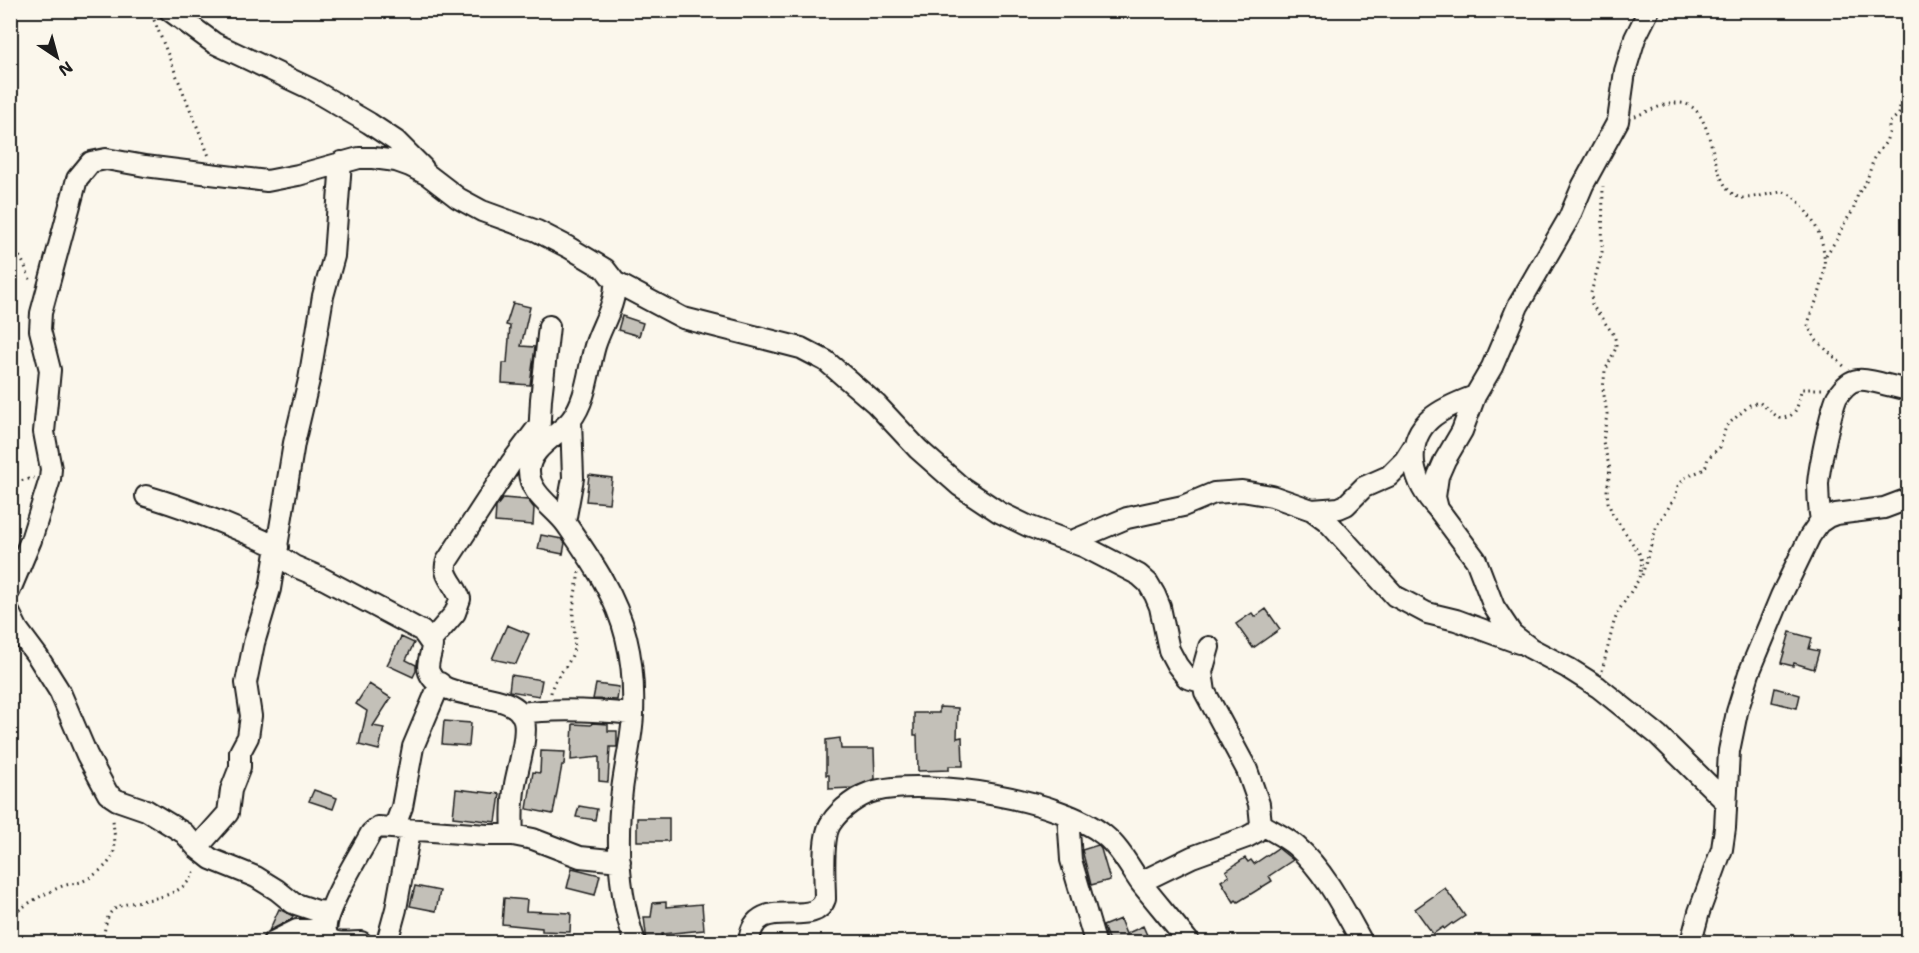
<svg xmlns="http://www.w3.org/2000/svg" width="1919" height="953" viewBox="0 0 1919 953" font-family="'Shantell Sans',sans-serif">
	<rect width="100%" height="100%" fill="#fbf7ec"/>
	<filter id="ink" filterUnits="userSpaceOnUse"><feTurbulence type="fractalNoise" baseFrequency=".0167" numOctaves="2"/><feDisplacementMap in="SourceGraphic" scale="12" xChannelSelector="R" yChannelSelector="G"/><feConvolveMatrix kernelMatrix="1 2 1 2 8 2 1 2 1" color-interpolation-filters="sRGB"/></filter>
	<g filter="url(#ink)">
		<path fill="#c3c0b8" stroke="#1c1c1c" stroke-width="1.5" d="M 513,303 L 530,307 L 521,346 L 535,347 L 530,385 L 502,383 L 503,363 L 507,363 L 510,326 L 506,325 Z
			M 622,316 L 643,323 L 639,336 L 618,330 Z
			M 589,475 L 612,478 L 609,503 L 586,501 Z
			M 503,498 L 528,500 L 534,508 L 533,525 L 495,522 L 496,507 Z
			M 541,535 L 562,539 L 565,543 L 563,554 L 538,549 Z
			M 1266,609 L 1280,629 L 1253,648 L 1236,624 L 1252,613 L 1255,617 Z
			M 507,625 L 529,634 L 516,664 L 492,659 Z
			M 1790,632 L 1812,638 L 1809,649 L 1819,651 L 1814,669 L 1794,663 L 1793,666 L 1781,663 Z
			M 401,637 L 414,643 L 406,660 L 416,665 L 416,671 L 413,677 L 387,665 Z
			M 511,675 L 542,680 L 539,696 L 509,691 Z
			M 369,684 L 391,698 L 373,726 L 384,728 L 379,750 L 359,745 L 367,711 L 356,704 Z
			M 596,684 L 619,687 L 617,700 L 593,699 Z
			M 1775,688 L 1800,695 L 1797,708 L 1772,702 Z
			M 939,707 L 958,708 L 957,738 L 962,737 L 963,766 L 949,766 L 949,770 L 918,771 L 917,735 L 914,735 L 914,713 L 939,713 Z
			M 444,721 L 471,723 L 469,746 L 442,744 Z
			M 592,723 L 608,724 L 608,731 L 617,731 L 617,747 L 610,747 L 608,782 L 599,781 L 599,757 L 571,760 L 573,724 L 591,725 Z
			M 840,738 L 841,749 L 874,749 L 875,779 L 852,788 L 829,789 L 829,775 L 826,775 L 826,740 Z
			M 541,751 L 565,752 L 564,765 L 562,765 L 553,814 L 527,809 L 533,772 L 540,773 Z
			M 456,789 L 500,794 L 496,822 L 453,817 Z
			M 314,790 L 337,798 L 333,809 L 309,801 Z
			M 579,806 L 597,809 L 595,820 L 576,817 Z
			M 637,818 L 669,818 L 669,841 L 637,841 Z
			M 1098,845 L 1101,849 L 1110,880 L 1091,885 L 1082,850 Z
			M 1278,848 L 1293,860 L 1269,876 L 1272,881 L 1238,902 L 1236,900 L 1234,902 L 1221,881 L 1229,876 L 1226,871 L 1245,858 L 1248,862 L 1251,860 L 1254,864 Z
			M 572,868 L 600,875 L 595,895 L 567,888 Z
			M 415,886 L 440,891 L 436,911 L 410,906 Z
			M 1445,888 L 1465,916 L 1453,924 L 1452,923 L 1444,929 L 1443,927 L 1433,934 L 1415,909 Z
			M 504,898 L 527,900 L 526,911 L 571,913 L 570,932 L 542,931 L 542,928 L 502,924 Z
			M 666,902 L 666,907 L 702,904 L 704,930 L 662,934 L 660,942 L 647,942 L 644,917 L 651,917 L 653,903 Z
			M 279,909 L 293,916 L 292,919 L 269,931 Z
			M 1120,919 L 1126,934 L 1143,926 L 1150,942 L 1107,942 L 1109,941 L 1103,926 Z"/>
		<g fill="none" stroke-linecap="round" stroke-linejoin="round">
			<defs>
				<path id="minor" d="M 169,10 L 214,43 L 311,89 L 369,123 L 396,141 L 423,168
					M 1649,10 L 1635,38 L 1625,71 L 1618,121 L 1583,185 L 1569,218 L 1518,306 L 1492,367 L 1475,396 L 1462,431 L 1445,460 L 1438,476 L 1435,497 L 1438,509 L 1476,560 L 1494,607 L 1512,634 L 1530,648 L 1568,668 L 1598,687 L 1658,735 L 1725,801
					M 615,282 C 616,305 601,326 595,346 C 588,370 587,399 571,420 C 559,435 529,448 529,471 C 529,494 555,508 567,525 C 591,560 616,595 626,637 C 632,661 634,689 633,714 C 632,739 625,765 622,790 C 616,841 618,894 635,942
					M 539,438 L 541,399 L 549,326
					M 146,496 C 192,509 234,527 278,547
					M 1438,509 C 1425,495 1417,482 1414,463 C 1410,422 1442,408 1475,396
					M 1312,510 L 1339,508 L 1346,505 L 1364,487 L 1389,476 L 1405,460 L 1414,446
					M 1821,521 C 1819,508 1818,496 1818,484 C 1819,468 1831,410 1837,397 C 1842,389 1849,381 1858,380 C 1867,378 1896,388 1908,390
					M 565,522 L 573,478 L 571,420
					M 1072,541 L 1127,518 L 1183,506 L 1214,493 L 1242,491 L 1272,496 L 1312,510 L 1327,521 L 1395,596 L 1427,613 L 1456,620 L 1519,643
					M 277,555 L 294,566 L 322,578 L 422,631 L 432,645 C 432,653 426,664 429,672 C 442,705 515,687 524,720 C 528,737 518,767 515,784 C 512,801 512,818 513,835
					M 10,590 L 31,540 L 50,479 L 51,469 L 44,432 L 50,370 L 40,330 L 41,313 L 77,179 L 91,162 L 106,159 L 145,166 L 267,181 L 298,175 L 359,158 L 373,158 L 396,161 L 410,166 L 428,175 L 458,198 L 482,211 L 537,231 L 568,247 L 605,269 L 615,282 L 683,318 L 801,348 L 826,361 L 876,404 L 918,449 L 960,486 L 999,512 L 1028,526 L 1085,547 L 1139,575 L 1148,583 L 1155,595 L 1160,607 L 1169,650 L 1177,665 L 1187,678 L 1202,682
					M 10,614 L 18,630 L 38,657 L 60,692 L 87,755 L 108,794 L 117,800 L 146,810 L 184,833 L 197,848 L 211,859 L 256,877 L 277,890 L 293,903 L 317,911 L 329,912
					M 431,641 L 455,613 L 460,599 C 457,586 441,575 447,561 L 511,463 L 538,427
					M 520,713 C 557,708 595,710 633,714
					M 1068,815 L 1071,860 L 1095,942
					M 1261,824 C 1272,831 1286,837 1296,846 C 1325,871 1344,910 1362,942
					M 394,828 L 402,807 L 413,747 L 440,683
					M 197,848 L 228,813 L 231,790 L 240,767 L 240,752 L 248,737 L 251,716 L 246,683 L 254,643 L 270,589 L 294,443 L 309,380 L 323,296 L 334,256 L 341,162
					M 1141,882 L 1192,857 L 1247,837 L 1256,832 L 1261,824 L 1259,804 L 1247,770 L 1205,692 L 1202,672 L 1209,647
					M 273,942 L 297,930 L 326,930
					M 361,942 C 352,942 336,945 329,938 C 315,922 362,851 371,833 L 378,827 L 487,835 L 513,835 L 533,839 L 580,857 L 620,861
					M 387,942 L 396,909 L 410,831
					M 749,942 C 754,890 814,932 825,899 C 825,881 821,837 831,823 C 840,809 859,795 875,791 C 931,778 1060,799 1104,835 C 1119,847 1129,866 1140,882 C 1156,902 1173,922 1189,942
					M 1691,942 L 1699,912 L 1722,849 L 1725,828 L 1729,751 L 1737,712 L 1749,673 L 1781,596 L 1810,536 L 1819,523 L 1828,517 L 1836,514 L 1884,508 L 1908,499"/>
			</defs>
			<use href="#minor" stroke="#1c1c1c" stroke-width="24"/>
			<path stroke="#1c1c1c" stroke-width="3" stroke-dasharray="1.5 4.5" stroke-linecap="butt" d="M 154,20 L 209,156
				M 1635,116 C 1648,112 1665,102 1680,103 C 1718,105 1707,185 1738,197 C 1747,201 1772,192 1784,192 C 1796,196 1803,207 1810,217 C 1827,242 1828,268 1818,297 C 1814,306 1809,317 1808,327 L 1817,341 L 1846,368
				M 10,241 L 24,264 L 31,282
				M 1826,255 L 1837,239 L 1845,222 L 1853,211 L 1858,194 L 1867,180 L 1874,158 L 1886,142 L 1889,133 L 1889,123 L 1899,114 C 1900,104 1902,95 1903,85 C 1905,67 1895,61 1908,44
				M 10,483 L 34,478
				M 1642,575 L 1657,525 L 1675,498 L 1678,486 L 1686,477 L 1705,469 L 1708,458 L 1720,447 L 1726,426 L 1750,405 L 1759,402 L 1779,418 C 1799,418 1797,404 1802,389 L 1823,389
				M 1602,671 L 1614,622 L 1619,610 L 1639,579 L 1642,561 L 1639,553 L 1612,513 L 1608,502 L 1607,491 L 1610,469 L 1603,442 L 1607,414 L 1603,389 L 1605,371 L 1616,348 L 1616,342 L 1614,335 L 1592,305 L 1591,293 L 1602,252 L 1603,186
				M 551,693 C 553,676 569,668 573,652 C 577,638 573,628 573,615 C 573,601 577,586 579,572
				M 10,918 C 24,904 41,896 58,888 C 66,884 73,884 81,882 C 91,878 109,866 113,855 C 117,844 113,829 113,817
				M 103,942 C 104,934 105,923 109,915 C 121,893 181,910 196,868"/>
			<use href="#minor" stroke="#fbf7ec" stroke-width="20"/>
		</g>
	</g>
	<rect width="1919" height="953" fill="none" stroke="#fbf7ec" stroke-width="36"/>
	<rect x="18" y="18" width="1883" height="917" fill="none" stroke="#1c1c1c" stroke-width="2" filter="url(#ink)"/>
	<g transform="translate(57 57) rotate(144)" stroke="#fbf7ec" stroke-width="4.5" paint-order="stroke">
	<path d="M0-4.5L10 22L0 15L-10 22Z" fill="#1c1c1c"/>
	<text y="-9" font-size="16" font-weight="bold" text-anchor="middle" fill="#1c1c1c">N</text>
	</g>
</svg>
